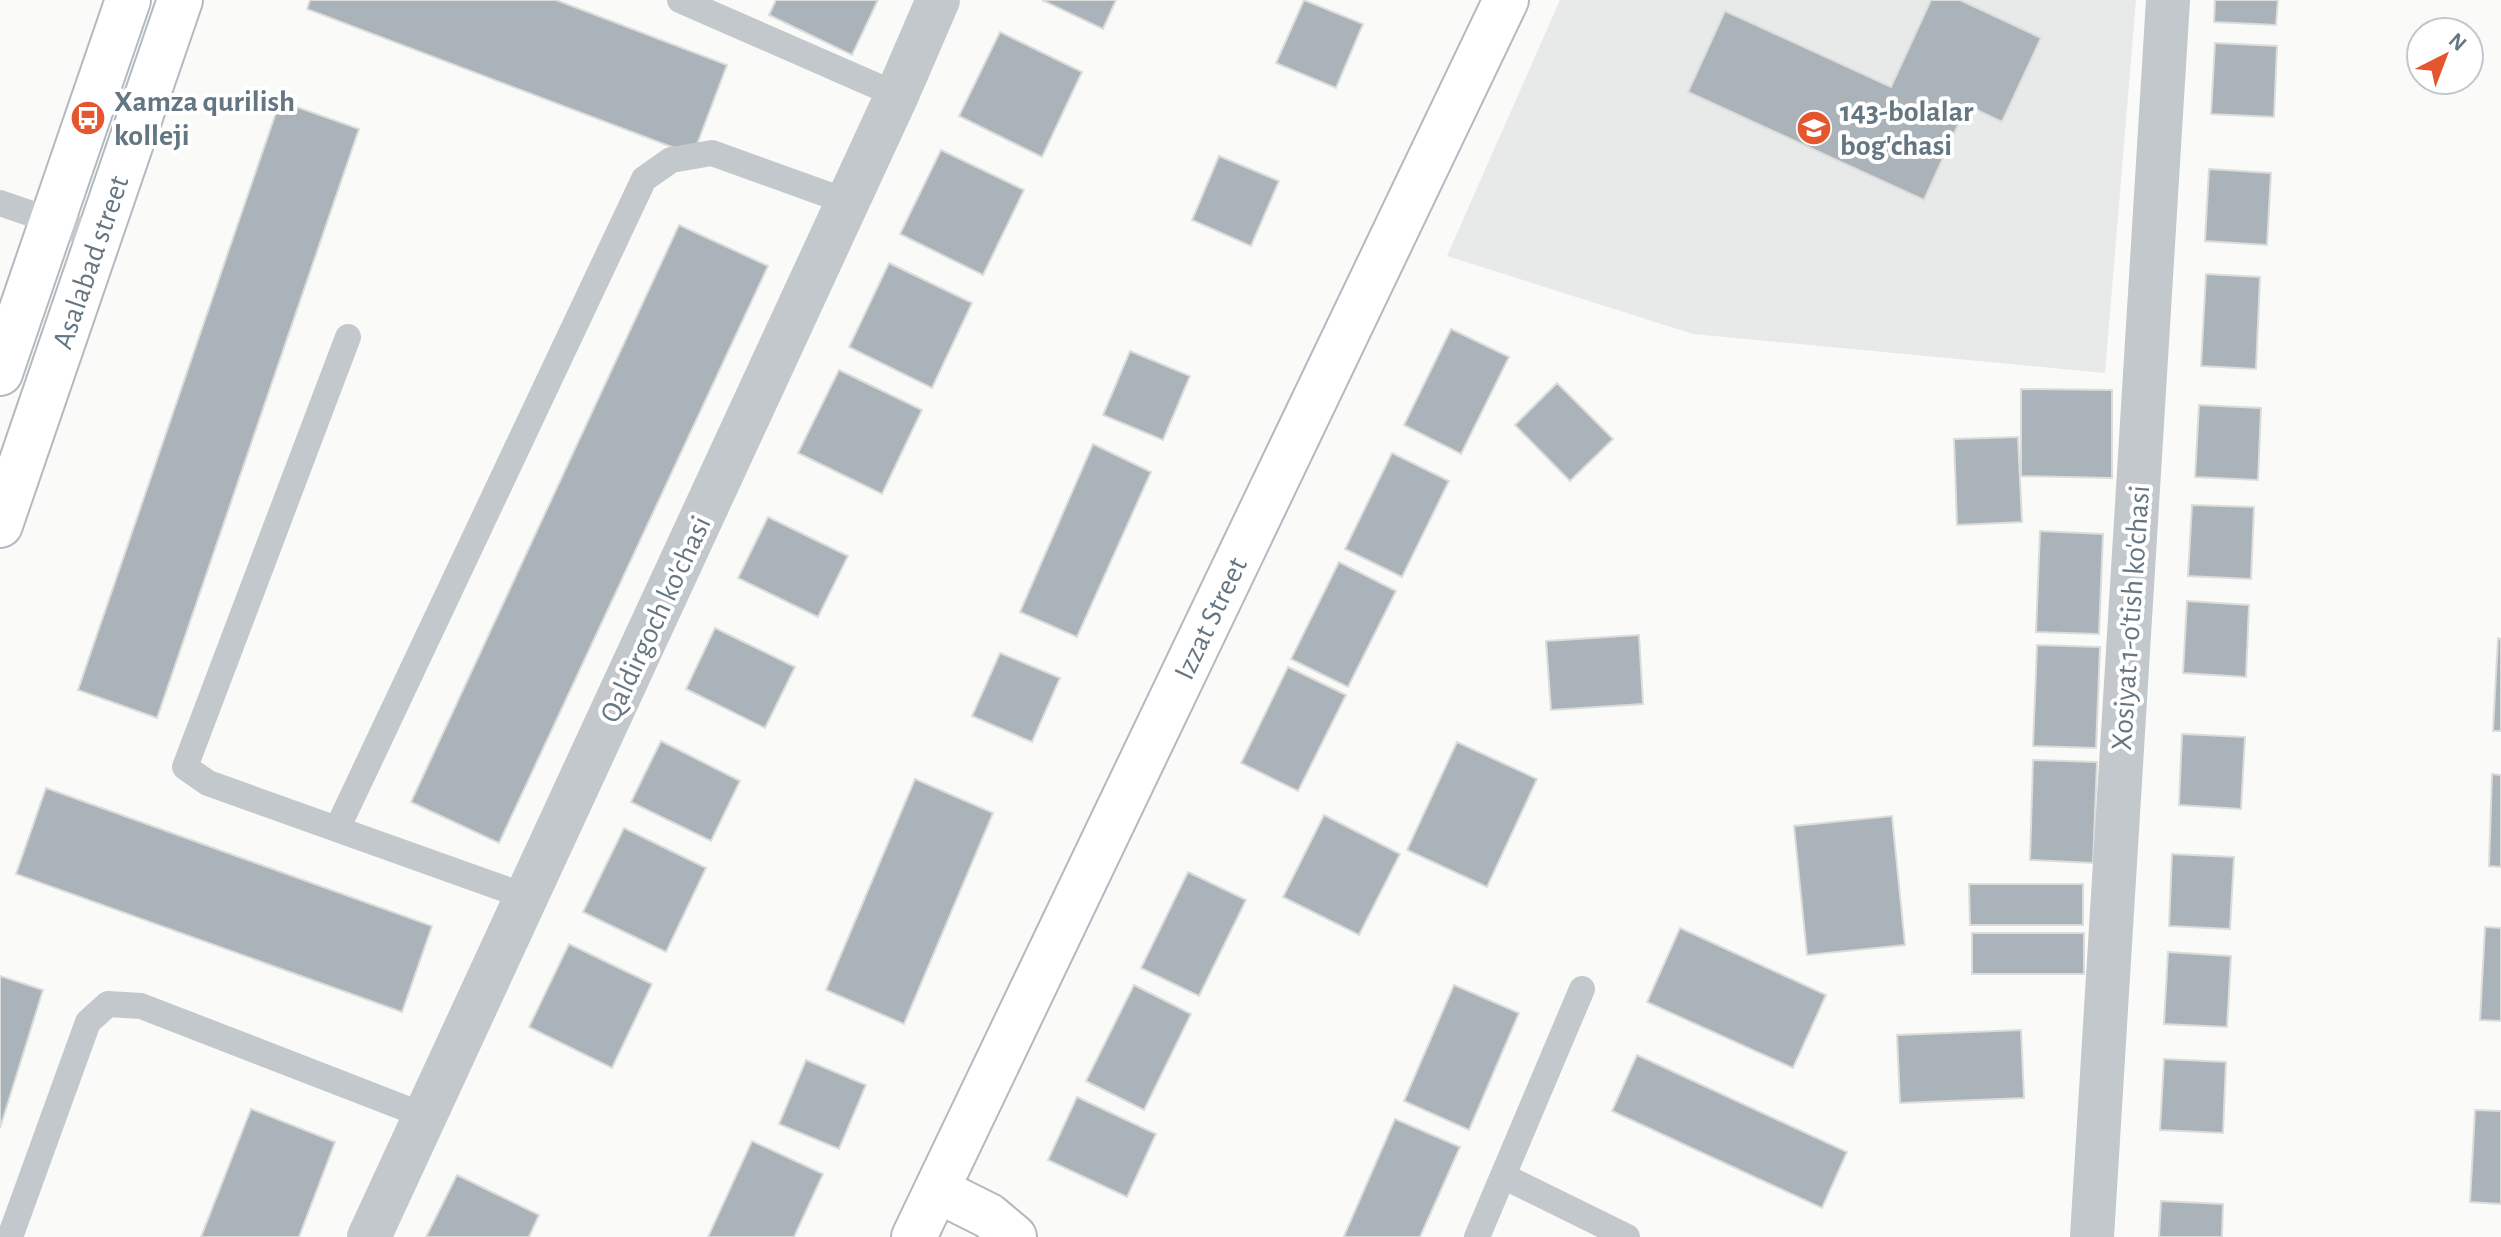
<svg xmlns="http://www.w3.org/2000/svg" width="2501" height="1237" viewBox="0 0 2501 1237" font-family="'Alegreya Sans',sans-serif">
	<rect width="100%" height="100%" fill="#fafaf8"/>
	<path fill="#e8e9e9" d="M 1560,0 L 2136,0 L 2105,373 L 1693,334 L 1447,256 Z"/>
	<path fill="#aab3b9" stroke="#dcdcda" stroke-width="2" d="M 310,0 L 556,0 L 727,65 L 693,155 L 307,9 Z
		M 776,0 L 878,0 L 852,55 L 769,15 Z
		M 1042,0 L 1116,0 L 1103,29 Z
		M 1304,0 L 1363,24 L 1336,88 L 1276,63 Z
		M 1931,0 L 1960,0 L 2041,38 L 2002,122 L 1967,105 L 1924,200 L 1688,92 L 1725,11 L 1891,87 Z
		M 2215,0 L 2278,0 L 2276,25 L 2214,22 Z
		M 1000,32 L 1082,72 L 1042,157 L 959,116 Z
		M 2215,43 L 2277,46 L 2274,117 L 2211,114 Z
		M 280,101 L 359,129 L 157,718 L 78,690 Z
		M 941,150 L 1024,190 L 983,275 L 900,234 Z
		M 1219,156 L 1279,181 L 1251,246 L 1192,220 Z
		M 2209,169 L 2271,173 L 2267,245 L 2205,241 Z
		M 679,225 L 768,266 L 499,843 L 411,802 Z
		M 889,263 L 972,303 L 932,388 L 849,347 Z
		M 2206,274 L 2260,277 L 2256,369 L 2201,366 Z
		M 1451,329 L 1509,357 L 1461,454 L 1404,425 Z
		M 1130,351 L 1190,376 L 1163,440 L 1103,415 Z
		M 839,370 L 922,410 L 882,494 L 798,453 Z
		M 1557,383 L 1613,439 L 1570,481 L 1515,425 Z
		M 2021,389 L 2112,390 L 2112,478 L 2021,476 Z
		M 2199,405 L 2261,408 L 2258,480 L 2195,477 Z
		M 2018,437 L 2022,522 L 1957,525 L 1954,439 Z
		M 1093,444 L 1151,472 L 1077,637 L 1020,612 Z
		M 1392,453 L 1449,481 L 1402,577 L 1345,549 Z
		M 2192,505 L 2254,507 L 2251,579 L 2188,576 Z
		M 768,517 L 848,556 L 818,617 L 738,578 Z
		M 2040,531 L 2103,534 L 2099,634 L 2036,632 Z
		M 1339,562 L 1396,591 L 1348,687 L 1291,659 Z
		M 2187,601 L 2249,605 L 2246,677 L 2183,673 Z
		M 715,628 L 795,667 L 765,728 L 686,689 Z
		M 1639,635 L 1643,704 L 1551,710 L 1546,641 Z
		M 2498,638 L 2501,639 L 2501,731 L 2493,731 Z
		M 2037,645 L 2100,647 L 2096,748 L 2033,746 Z
		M 1000,653 L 1060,678 L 1032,742 L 972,716 Z
		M 1288,667 L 1346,695 L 1298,791 L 1241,763 Z
		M 2182,734 L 2245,737 L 2241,809 L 2179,805 Z
		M 661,741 L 740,781 L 711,841 L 631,802 Z
		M 1457,742 L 1537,779 L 1487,887 L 1407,850 Z
		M 2033,760 L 2097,762 L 2093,863 L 2030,860 Z
		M 2492,774 L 2501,775 L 2501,867 L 2489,866 Z
		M 915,779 L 993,813 L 904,1024 L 826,990 Z
		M 46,788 L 432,926 L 402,1012 L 16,874 Z
		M 1324,815 L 1400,854 L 1359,935 L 1283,897 Z
		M 1892,816 L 1905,945 L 1807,955 L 1794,826 Z
		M 624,828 L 706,868 L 666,952 L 583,912 Z
		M 2172,854 L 2234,857 L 2230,929 L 2169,926 Z
		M 1188,872 L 1246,900 L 1199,996 L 1141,968 Z
		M 1969,884 L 2083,884 L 2083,925 L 1970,925 Z
		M 2485,927 L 2501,928 L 2501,1021 L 2480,1020 Z
		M 1680,928 L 1826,995 L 1793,1068 L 1647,1002 Z
		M 1972,933 L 2084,933 L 2084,974 L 1972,974 Z
		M 569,944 L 652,984 L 612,1068 L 529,1027 Z
		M 2168,952 L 2231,956 L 2227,1027 L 2164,1024 Z
		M 0,976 L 43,990 L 0,1128 Z
		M 1134,985 L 1191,1014 L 1144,1110 L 1086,1081 Z
		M 1454,985 L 1519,1013 L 1469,1130 L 1404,1101 Z
		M 2021,1030 L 2024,1098 L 1900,1103 L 1897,1035 Z
		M 1637,1055 L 1847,1152 L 1822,1208 L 1612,1111 Z
		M 2164,1059 L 2226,1062 L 2223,1133 L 2160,1130 Z
		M 806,1060 L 866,1085 L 839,1149 L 779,1124 Z
		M 1077,1097 L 1156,1134 L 1127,1197 L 1048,1160 Z
		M 251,1109 L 335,1142 L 299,1237 L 201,1237 Z
		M 2475,1110 L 2501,1111 L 2501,1204 L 2470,1202 Z
		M 1395,1119 L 1460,1147 L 1420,1237 L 1346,1237 L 1344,1236 Z
		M 752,1141 L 823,1174 L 794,1237 L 708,1237 Z
		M 457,1175 L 539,1215 L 529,1237 L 426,1237 Z
		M 2161,1201 L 2223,1204 L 2222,1237 L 2159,1237 Z"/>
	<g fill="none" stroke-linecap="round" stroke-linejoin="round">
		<defs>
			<g id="secondary">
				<path d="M 0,373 L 128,0"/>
				<path id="s1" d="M 0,525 L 180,0"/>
				<path d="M 937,1190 L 989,1216 L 1014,1237"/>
				<path id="s2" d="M 914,1237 L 1506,0"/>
			</g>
		</defs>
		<use href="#secondary" stroke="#b3babf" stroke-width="48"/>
		<path stroke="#c3c8cc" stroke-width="26" d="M 680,0 L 897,95
			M 0,203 L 99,237
			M 348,337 L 185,767 L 208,783 L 527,897
			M 338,827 L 644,179 L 671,160 L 712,153 L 848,202
			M 1503,1176 L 1627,1237
			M 10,1237 L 88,1022 L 108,1004 L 141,1006 L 425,1116
			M 1477,1237 L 1582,989"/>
		<path stroke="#c3c8cc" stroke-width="44" d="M 369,1237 L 897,95 L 938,0
			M 2092,1237 L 2168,0"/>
		<use href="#secondary" stroke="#fff" stroke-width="44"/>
	</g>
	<defs>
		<symbol id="bus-disc" viewBox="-11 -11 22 22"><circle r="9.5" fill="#e4572e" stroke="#fff"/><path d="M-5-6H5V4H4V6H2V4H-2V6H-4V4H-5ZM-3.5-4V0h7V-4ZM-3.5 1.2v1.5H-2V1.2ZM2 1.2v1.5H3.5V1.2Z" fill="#fff"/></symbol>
		<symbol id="school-disc" viewBox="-11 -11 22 22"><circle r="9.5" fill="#e4572e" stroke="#fff"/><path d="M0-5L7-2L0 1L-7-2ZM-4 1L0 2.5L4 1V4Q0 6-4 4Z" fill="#fff"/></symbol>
	</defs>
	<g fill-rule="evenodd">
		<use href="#bus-disc" x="68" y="98" width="40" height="40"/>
		<use href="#school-disc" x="1794" y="108" width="40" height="40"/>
	</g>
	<g text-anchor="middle" stroke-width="8" stroke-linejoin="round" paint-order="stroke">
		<g font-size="30" font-weight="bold" fill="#657683" stroke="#fff" text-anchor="start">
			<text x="114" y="111">Xamza qurilish<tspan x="114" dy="34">kolleji</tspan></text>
			<text x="1840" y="121">143-bolalar<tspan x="1840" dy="34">bog'chasi</tspan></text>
		</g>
		<g font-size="30" fill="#657683" stroke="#fff">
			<text dy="10" stroke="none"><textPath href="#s1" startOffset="278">Asalabad street</textPath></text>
			<text dy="10" stroke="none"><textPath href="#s2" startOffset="686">Izzat Street</textPath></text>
			<text transform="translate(2130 618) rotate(-86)" y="10">Xosiyat 1-o'tish ko'chasi</text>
			<text transform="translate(655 619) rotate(-65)" y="10">Qaldirgoch ko'chasi</text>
		</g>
	</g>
	<g transform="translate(2445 56) rotate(42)"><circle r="38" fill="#ffffff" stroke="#c1c8cd" stroke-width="2"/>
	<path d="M0-6L14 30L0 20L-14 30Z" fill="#e4572e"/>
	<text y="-12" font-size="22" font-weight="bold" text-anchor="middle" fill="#657683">N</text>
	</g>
</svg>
